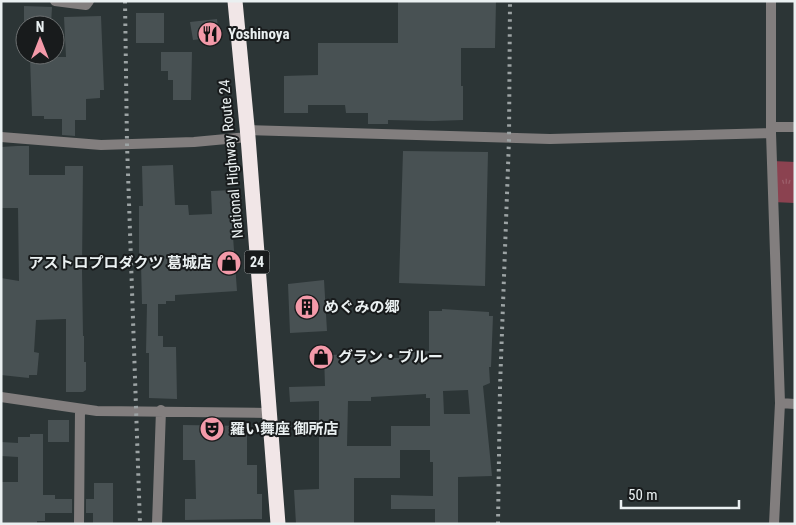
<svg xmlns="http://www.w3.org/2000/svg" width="796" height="525" viewBox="0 0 796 525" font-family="'Roboto Condensed','Noto Sans JP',sans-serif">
	<defs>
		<pattern id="park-tufts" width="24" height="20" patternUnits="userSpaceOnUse" patternTransform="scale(1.25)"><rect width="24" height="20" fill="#8b4250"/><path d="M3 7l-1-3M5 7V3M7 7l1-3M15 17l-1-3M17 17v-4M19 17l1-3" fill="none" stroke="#9c5e6a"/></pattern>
	</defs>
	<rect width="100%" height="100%" fill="#2c3536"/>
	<path fill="url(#park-tufts)" d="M 772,161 L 795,162 L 795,203 L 773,202 Z"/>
	<path fill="#485153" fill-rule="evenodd" d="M 398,1 L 496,1 L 495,48 L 461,48 L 461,86 L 463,86 L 463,120 L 433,121 L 388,120 L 388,124 L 368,124 L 368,113 L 346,113 L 345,105 L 308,105 L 308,113 L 284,113 L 284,76 L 318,75 L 318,43 L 398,43 Z
		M 24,6 L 52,7 L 51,25 L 24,25 Z
		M 136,13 L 164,13 L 164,43 L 136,43 Z
		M 101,16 L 104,90 L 100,90 L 100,98 L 86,99 L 86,120 L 75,120 L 75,136 L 62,135 L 62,119 L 44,119 L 44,116 L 32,116 L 30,57 L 66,57 L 64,17 Z
		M 217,19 L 219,37 L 193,40 L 190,22 Z
		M 161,52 L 192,52 L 191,100 L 173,100 L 173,80 L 168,80 L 168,71 L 161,71 Z
		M 17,146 L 29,146 L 29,175 L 65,175 L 65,166 L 83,166 L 82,270 L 83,336 L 84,336 L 84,362 L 86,362 L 86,390 L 83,392 L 66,392 L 66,319 L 36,320 L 34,352 L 39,353 L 37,375 L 29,375 L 29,378 L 1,375 L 1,278 L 19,281 L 18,208 L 1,208 L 1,147 Z
		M 403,151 L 488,152 L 485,286 L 399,283 Z
		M 173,165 L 175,205 L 188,205 L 189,215 L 212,214 L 211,191 L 234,190 L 236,223 L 232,223 L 237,291 L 175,295 L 175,301 L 166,301 L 166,304 L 158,304 L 158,336 L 163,336 L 163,347 L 176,347 L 177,399 L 149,398 L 149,353 L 146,353 L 147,304 L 142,304 L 141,264 L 139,264 L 139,206 L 143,206 L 142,166 Z
		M 324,280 L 327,331 L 290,333 L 288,284 Z
		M 442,309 L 489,312 L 489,316 L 493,316 L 491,367 L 489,367 L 490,383 L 483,386 L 492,476 L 458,477 L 458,524 L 435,524 L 435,509 L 391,509 L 391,495 L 433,496 L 433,462 L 430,462 L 430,450 L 400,450 L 400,478 L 354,478 L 354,524 L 296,524 L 294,490 L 319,489 L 319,401 L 290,402 L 289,387 L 325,386 L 324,355 L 376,354 L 376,358 L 399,358 L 399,353 L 429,351 L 429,311 L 442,311 ZM 468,390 L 470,414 L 444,414 L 443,391 ZM 426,394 L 426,398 L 430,398 L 430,426 L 391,426 L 391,446 L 347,446 L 348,401 L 371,401 L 371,397 Z
		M 48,420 L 69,420 L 69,442 L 48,442 Z
		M 183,425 L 247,426 L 247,465 L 257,465 L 257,494 L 262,494 L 262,519 L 185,520 L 185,499 L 196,499 L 195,460 L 183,460 Z
		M 30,434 L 43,434 L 43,495 L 55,495 L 55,499 L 72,499 L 72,513 L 45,513 L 45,521 L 37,521 L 37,523 L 1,523 L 1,482 L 18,482 L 18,457 L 1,456 L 1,442 L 18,443 L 18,437 L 30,437 Z
		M 94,483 L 113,483 L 113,524 L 93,524 L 93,513 L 86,513 L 86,499 L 94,499 Z"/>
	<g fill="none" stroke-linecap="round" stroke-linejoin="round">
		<path stroke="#827e7e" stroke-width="10" d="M 55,1 L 86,5 L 89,1
			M 771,1 L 771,133 L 780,403 L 774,524
			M 771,127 L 795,127
			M 247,130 L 550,139 L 771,133
			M 1,137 L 101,145 L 194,142 L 248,137
			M 1,397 L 97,411 L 269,413
			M 780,403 L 795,404
			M 79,524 L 80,409
			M 157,524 L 161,410"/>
		<path stroke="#f1e6e7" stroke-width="15" d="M 235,1 L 248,137 L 278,524"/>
		<path stroke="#9ca3a4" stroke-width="4" stroke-dasharray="2.5 5" stroke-linecap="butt" d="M 125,1 L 127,144 L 140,524
			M 498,524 L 500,387 L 509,139 L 510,1"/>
	</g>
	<defs>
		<symbol id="restaurant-disc" viewBox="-11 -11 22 22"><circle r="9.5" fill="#f39aa9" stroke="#181b1c"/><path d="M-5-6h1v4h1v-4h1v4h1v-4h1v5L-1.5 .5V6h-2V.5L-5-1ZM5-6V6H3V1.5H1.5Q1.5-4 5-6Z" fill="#111"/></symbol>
		<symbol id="shop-disc" viewBox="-11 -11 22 22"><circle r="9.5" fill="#f39aa9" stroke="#181b1c"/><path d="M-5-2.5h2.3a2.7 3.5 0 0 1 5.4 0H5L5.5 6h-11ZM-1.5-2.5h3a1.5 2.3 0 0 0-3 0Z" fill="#111"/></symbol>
		<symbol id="building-disc" viewBox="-11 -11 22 22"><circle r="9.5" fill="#f39aa9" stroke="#181b1c"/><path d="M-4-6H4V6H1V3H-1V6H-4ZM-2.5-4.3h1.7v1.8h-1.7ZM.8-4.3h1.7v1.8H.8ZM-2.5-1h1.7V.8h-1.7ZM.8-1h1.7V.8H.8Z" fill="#111"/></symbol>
		<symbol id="theatre-disc" viewBox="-11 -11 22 22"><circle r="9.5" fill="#f39aa9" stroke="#181b1c"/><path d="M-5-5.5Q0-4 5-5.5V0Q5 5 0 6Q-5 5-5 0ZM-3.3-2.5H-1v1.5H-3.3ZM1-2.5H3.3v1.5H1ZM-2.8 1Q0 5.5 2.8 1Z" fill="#111"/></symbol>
	</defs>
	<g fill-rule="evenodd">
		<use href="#restaurant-disc" x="196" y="20" width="28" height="28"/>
		<use href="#shop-disc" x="215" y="249" width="28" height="28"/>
		<use href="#building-disc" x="293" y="293" width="28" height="28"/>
		<use href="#shop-disc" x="307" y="343" width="28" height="28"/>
		<use href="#theatre-disc" x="198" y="415" width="28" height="28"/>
	</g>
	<g text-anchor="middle" stroke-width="4" stroke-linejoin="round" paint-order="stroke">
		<rect fill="#181b1c" stroke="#abb0b1" stroke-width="1" x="244.5" y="250.5" width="25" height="23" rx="4"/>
		<g font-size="14" font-weight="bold" fill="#eaf0f1">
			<text x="257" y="267">24</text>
		</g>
		<g font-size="15" font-weight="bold" fill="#eaf0f1" stroke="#181b1c" text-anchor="start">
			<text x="228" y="39">Yoshinoya</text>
			<text x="212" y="268" text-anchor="end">アストロプロダクツ 葛城店</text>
			<text x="324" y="312">めぐみの郷</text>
			<text x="338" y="362">グラン・ブルー</text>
			<text x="230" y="434">羅い舞座 御所店</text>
		</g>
		<g font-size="15" fill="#eaf0f1" stroke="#181b1c">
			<text transform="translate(231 159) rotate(-95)" y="5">National Highway Route 24</text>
		</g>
	</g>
	<rect width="796" height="525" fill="none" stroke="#eaf0f1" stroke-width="5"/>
	<g transform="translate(40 40)"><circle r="24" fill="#181b1c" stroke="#6c7071"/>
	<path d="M0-4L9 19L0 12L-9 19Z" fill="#f39aa9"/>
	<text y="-8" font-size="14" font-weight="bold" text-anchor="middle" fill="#eaf0f1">N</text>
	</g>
	<path d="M621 500v8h118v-8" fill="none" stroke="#eaf0f1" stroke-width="2.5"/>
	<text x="628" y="500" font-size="15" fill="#eaf0f1" stroke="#181b1c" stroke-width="4" paint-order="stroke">50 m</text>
</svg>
